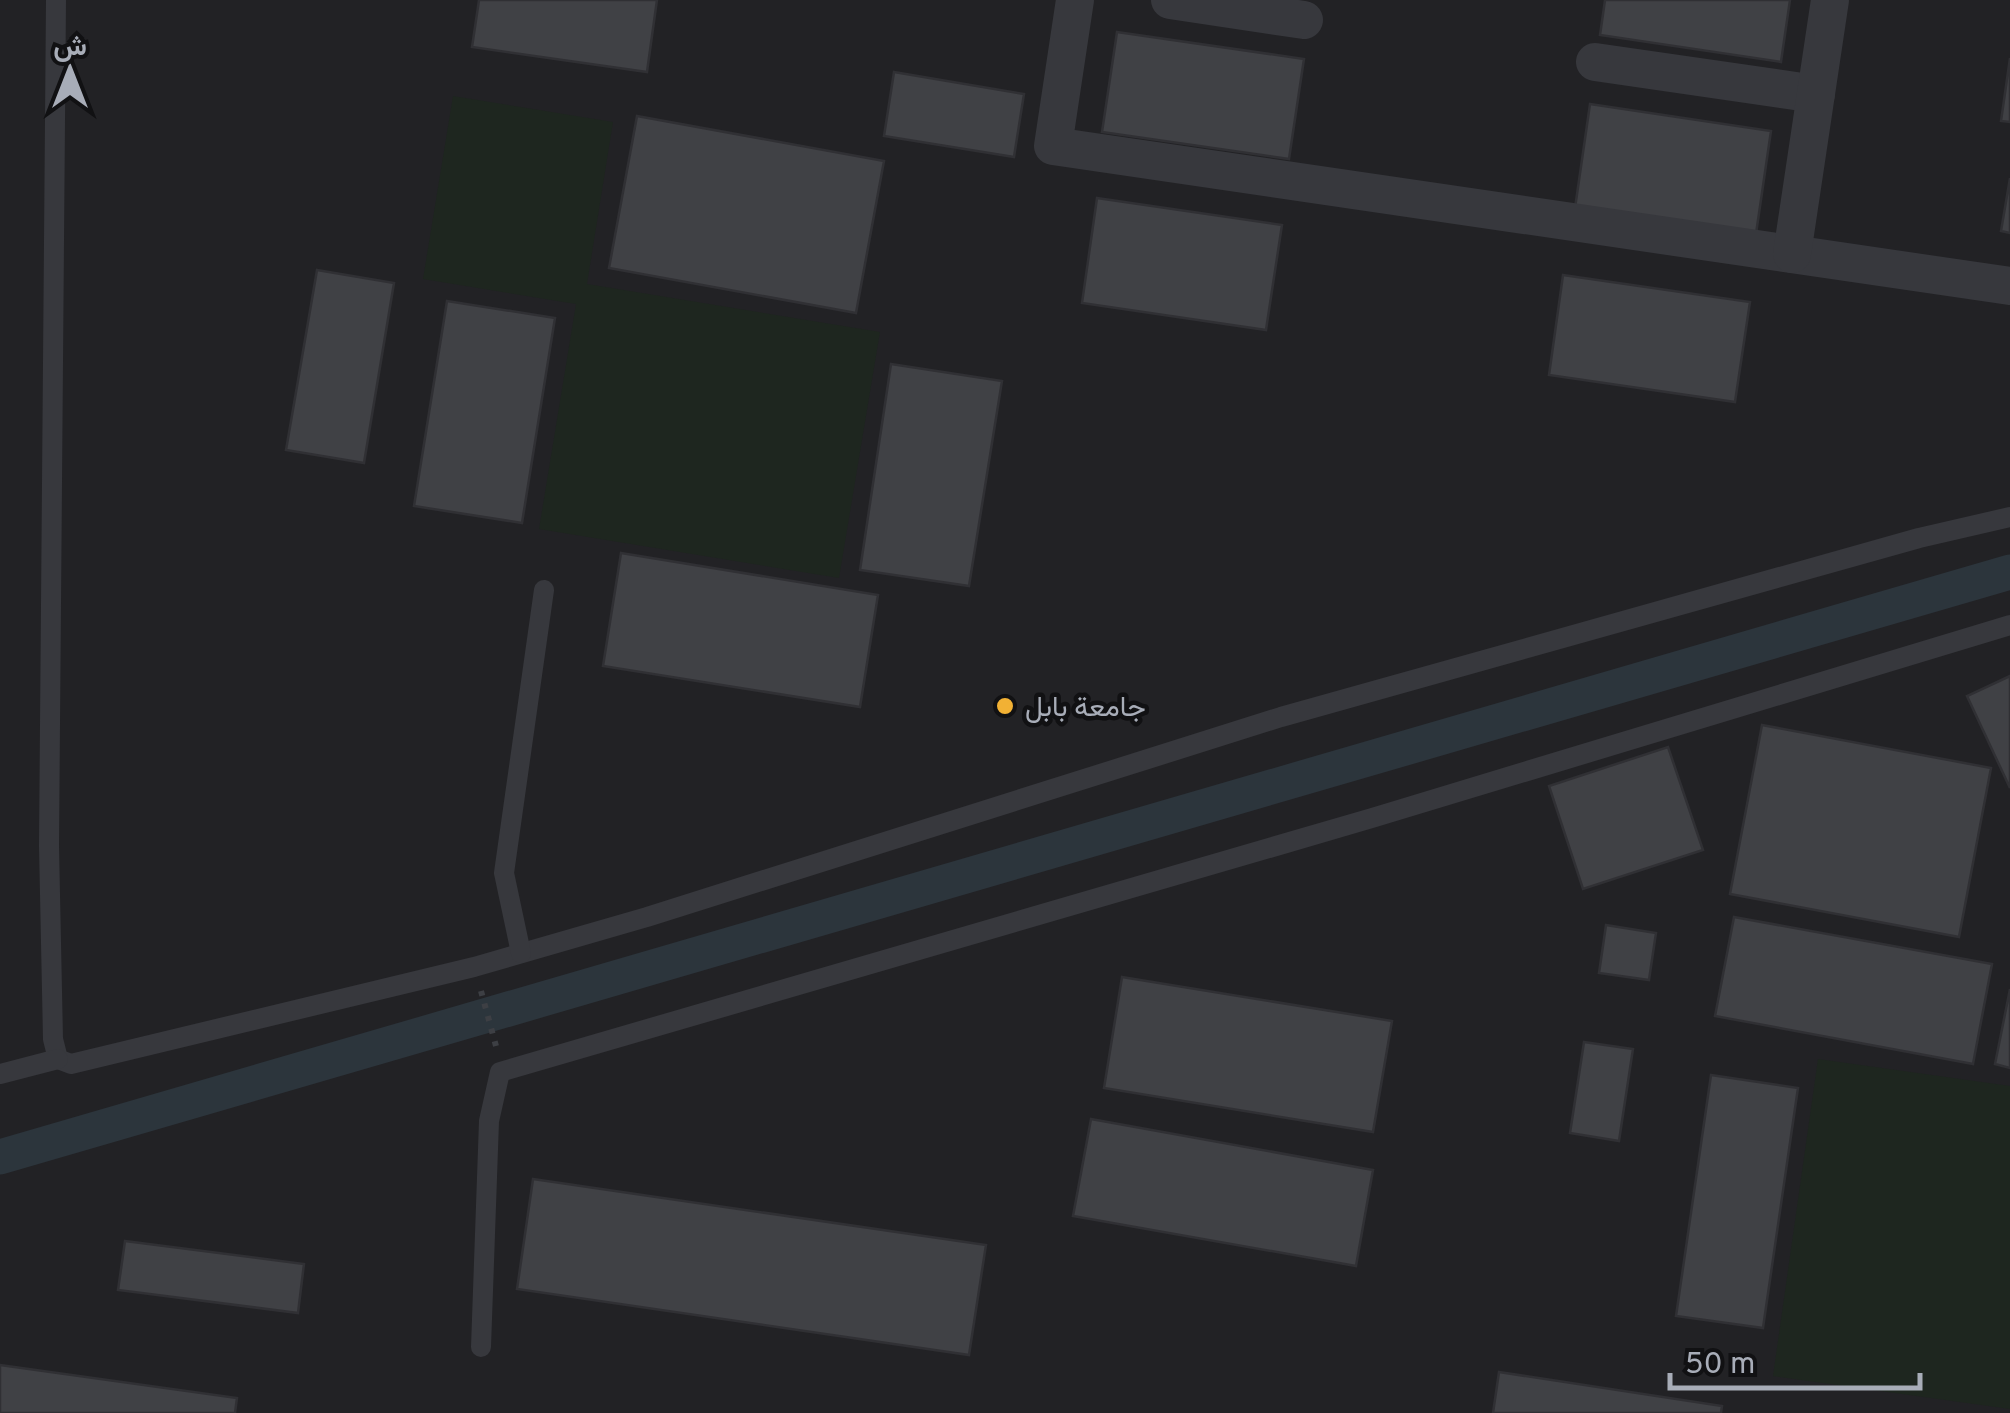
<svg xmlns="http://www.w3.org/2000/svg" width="2010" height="1413" font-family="Overpass,Vazirmatn,sans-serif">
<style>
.built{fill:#222225}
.green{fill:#1e261f}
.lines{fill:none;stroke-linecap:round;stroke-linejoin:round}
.canal{stroke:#2c353c;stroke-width:35}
.building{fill:#404145;stroke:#303034;stroke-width:2.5}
.path{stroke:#3d3f44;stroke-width:6;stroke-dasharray:5 8;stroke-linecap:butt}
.lane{stroke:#37383d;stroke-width:20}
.street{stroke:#37383d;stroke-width:38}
.poi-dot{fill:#f2b134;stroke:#111113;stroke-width:4}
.labels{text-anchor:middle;stroke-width:9;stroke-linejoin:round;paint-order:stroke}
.poi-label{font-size:28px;fill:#a8adb8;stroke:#111113;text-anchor:start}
</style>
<rect width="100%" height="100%" fill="#161618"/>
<rect class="built" x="0" y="0" width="2010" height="1413"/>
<g class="green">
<polygon points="453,96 613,122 587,284 880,332 839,578 539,529 576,304 423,279"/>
<polygon points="1818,1059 2010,1086 2010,1409 1773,1376"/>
</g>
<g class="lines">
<polyline class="canal" points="0,1157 2010,572"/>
</g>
<g class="building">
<polygon points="479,0 657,0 647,72 472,47"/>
<polygon points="1605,0 1790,0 1781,62 1600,35"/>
<polygon points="1117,32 1304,59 1289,159 1102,132"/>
<polygon points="2010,58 2010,122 2001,121"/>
<polygon points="894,72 1024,94 1014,157 884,136"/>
<polygon points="1590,104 1771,131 1756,234 1575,208"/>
<polygon points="637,116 884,161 856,313 609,268"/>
<polygon points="2010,178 2010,233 2001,231"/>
<polygon points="1097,198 1282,225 1266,330 1082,303"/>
<polygon points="317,270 394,283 364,463 286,450"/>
<polygon points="1563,275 1750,302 1735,402 1549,375"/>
<polygon points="447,301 555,318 522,523 414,506"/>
<polygon points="891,364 1002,381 969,586 860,570"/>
<polygon points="621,553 878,595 860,707 603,666"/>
<polygon points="2010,676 2010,788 1967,696"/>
<polygon points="1762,725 1991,768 1959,937 1730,894"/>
<polygon points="1668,747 1703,850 1583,889 1549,786"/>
<polygon points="1734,917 1992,964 1973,1064 1715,1016"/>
<polygon points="1606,925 1656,933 1649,980 1599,973"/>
<polygon points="1122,977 1392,1021 1373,1132 1104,1088"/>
<polygon points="2010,989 2010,1068 1995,1064"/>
<polygon points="1584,1042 1633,1049 1619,1141 1570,1133"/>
<polygon points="1711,1075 1798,1088 1763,1328 1676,1316"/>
<polygon points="1091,1119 1373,1170 1356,1266 1073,1216"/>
<polygon points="533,1179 986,1245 969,1355 517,1289"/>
<polygon points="125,1241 304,1264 298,1313 118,1290"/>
<polygon points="0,1365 237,1398 235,1413 0,1413"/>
<polygon points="1499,1372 1722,1406 1721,1413 1493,1413"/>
</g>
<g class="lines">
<polyline class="path" points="481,991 496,1046"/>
<g class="lane">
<polyline points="56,0 49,846 53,1039 58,1059 71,1064 474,967 647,917 1281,717 1919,538 2010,517"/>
<polyline points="521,953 504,873 544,590"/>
<polyline points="0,1074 58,1059"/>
<polyline points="481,1347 489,1121 500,1072 1372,818 2010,625"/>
</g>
<g class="street">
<polyline points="1075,0 1053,146 2010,286"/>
<polyline points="1170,0 1304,20"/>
<polyline points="1595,62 1816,94"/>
<polyline points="1792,254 1830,0"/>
</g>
</g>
<circle class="poi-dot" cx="1005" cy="706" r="10"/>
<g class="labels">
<g class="poi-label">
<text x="1025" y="716">جامعة بابل</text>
</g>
</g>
<g transform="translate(70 70)" stroke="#111113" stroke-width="8" paint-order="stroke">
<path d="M0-8L18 38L0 25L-18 38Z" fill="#a8adb8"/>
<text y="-15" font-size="28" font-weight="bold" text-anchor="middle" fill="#a8adb8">ش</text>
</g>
<path d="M1670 1373v15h250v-15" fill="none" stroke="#a8adb8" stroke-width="5"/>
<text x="1685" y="1373" font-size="30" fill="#a8adb8" stroke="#111113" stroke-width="8" paint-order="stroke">50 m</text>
</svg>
